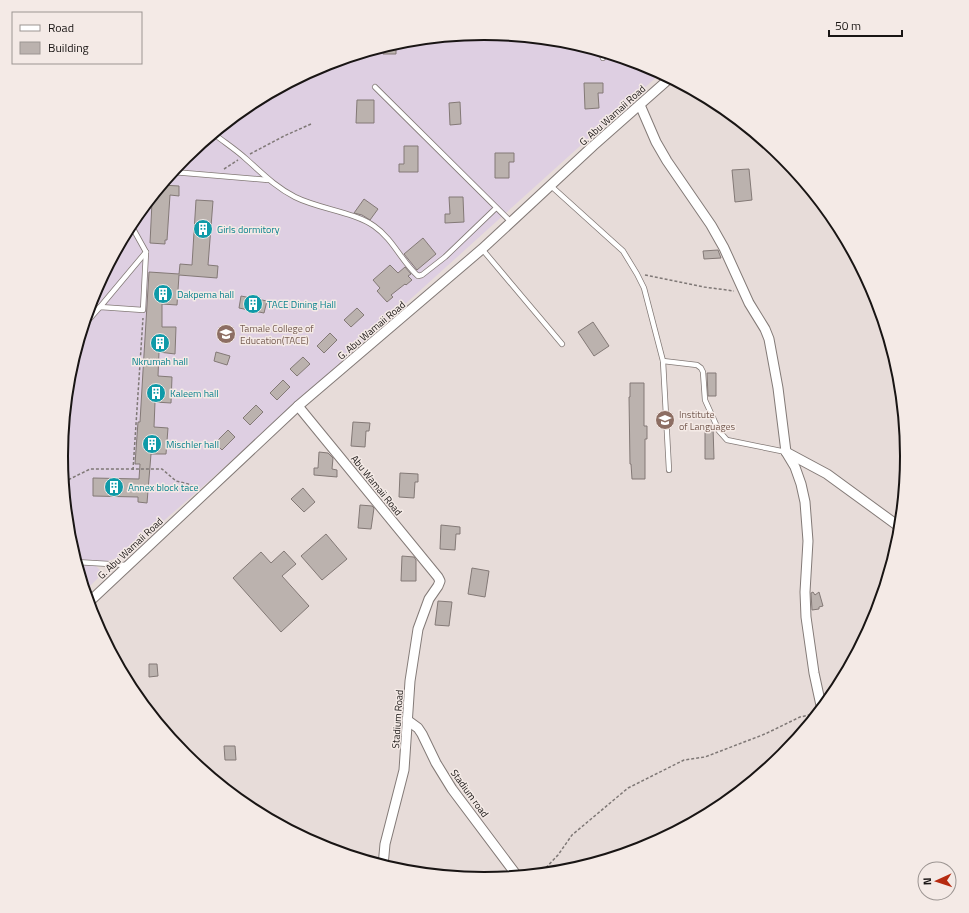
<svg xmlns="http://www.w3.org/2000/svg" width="969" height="913" font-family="'Titillium Web',sans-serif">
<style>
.education{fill:#decfe2}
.building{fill:#bbb2ae;stroke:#837976}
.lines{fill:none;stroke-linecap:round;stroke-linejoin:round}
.service-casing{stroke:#837a77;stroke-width:6}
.minor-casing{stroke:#837a77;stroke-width:11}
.path{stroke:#7f7876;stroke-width:1.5;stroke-dasharray:3 2;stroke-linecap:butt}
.service{stroke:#fff;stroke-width:4.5}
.minor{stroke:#fff;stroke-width:9}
.labels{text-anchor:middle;stroke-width:3;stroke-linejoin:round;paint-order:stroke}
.street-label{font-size:10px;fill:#191514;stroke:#f4eae6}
.culture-label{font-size:10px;fill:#0d838f;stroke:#f4eae6;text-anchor:start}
.education-label{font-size:10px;fill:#785e54;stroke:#f4eae6;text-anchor:start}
.rim{fill:none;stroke:#191514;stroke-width:2}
</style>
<rect width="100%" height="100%" fill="#e7dcd9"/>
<polygon class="education" points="485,33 567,41 647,65 661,73 209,481 126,554 111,560 94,564 103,573 85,591 69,539 61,456 69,374 93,294 132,221 185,157 249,104 323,65 402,41"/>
<g class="building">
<polygon points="396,43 396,54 383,54 383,47"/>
<polygon points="584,83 603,83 603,93 598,93 599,108 585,109"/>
<polygon points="357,100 374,100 374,123 356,123"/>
<polygon points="460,102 461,124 450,125 449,103"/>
<polygon points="404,146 418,146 418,172 399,172 399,164 404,164"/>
<polygon points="495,153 514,153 514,162 509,162 509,178 495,178"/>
<polygon points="749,169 752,200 735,202 732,170"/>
<polygon points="162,185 179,186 179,196 170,195 167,240 165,240 165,244 150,243 152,202 154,202 154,194"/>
<polygon points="449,197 463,197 464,222 445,223 445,214 450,214"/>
<polygon points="364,199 378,209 370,220 362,215 354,213"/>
<polygon points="196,200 213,201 208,265 218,266 217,278 179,275 177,305 162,304 162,327 176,327 175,354 159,352 158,376 172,377 171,403 155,402 154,427 168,428 166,454 151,454 147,503 138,502 138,497 93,496 93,478 139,479 140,464 135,464 138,422 140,422 143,371 149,272 179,274 180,264 192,265"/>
<polygon points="423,238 436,254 417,270 404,254"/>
<polygon points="718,250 721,258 704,259 703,251"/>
<polygon points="390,265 398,273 405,267 411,274 408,276 412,280 406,285 405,284 391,295 393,297 387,302 377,291 380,288 373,280"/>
<polygon points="241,296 267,301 264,313 239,308"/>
<polygon points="357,308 364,315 351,327 344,320"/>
<polygon points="593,322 609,346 594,356 578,332"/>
<polygon points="330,333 337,340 324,353 317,346"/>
<polygon points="216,352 230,356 227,365 214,361"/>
<polygon points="303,357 310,364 297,376 290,369"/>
<polygon points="707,373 716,373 716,396 708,396"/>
<polygon points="283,380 290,387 277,400 270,393"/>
<polygon points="630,383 644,383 644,426 647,426 647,439 645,439 645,479 632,479 631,464 630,464 629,397 630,397"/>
<polygon points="256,405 263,412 250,425 243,418"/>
<polygon points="353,422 370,423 369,431 366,431 365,447 351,446"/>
<polygon points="705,426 712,426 713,427 714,459 705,459"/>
<polygon points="228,430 235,437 222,450 215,443"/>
<polygon points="319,452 328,453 333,458 332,469 337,470 337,477 314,475 314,468 318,468"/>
<polygon points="400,473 418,474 418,482 415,482 414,498 399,497"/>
<polygon points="303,488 315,502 304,512 291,499"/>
<polygon points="360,505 372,506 374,508 371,529 358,528"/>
<polygon points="441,525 460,527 460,534 456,534 455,550 440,549"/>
<polygon points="326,534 347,559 322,580 301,556"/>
<polygon points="284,551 296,564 282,576 309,606 281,632 233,578 261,552 271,563"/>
<polygon points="402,556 414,557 416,560 416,581 401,581"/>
<polygon points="472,568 489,571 485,597 468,594"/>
<polygon points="813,592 815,595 819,592 823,606 819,607 819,609 812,610 811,593"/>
<polygon points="438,601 452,602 449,626 435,625"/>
<polygon points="149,664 157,664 158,676 149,677"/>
<polygon points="224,746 235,746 236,760 225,760"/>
</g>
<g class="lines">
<g class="service-casing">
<g id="service">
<polyline points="600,51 603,58"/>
<polyline points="375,87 511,222"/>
<path d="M214,134c10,8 21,15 31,24 16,14 30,29 50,39 24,12 59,15 79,29 19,13 28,36 44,50l4,-1 23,-18 51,-49"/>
<polyline points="173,172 268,180"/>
<polyline points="551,186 623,251 637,274 644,288 663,361 669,470"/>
<polyline points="482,249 562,344"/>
<polyline points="100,307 146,252"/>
<polyline points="84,325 100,307 143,310 146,252 131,225"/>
<polyline points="663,361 697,365 701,368 703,372 705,400 719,431 727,440 786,452"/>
<polyline points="76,562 126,565"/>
</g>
</g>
<g class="minor-casing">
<g id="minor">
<polyline points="640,105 656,142 667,161 711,225 724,248 749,303 765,329 769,339 778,388 786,452 795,467 801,484 805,502 808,541 805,592 806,617 814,673 822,710"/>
<polyline points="298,406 438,577 440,581 438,586 429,599 418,629 410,681 404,770 385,844 383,866"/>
<polyline points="786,452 827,474 901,528"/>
<polyline points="88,603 298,406 482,249 593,146 670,78"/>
<polyline points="407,720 418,728 422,734 436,763 452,789 518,877"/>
</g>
</g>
<g class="path">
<polyline points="250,154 284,136 311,124"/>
<polyline points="224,169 238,160"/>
<polyline points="645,275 704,287 734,291"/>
<polyline points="133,470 143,318"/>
<polyline points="64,482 90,469 162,469 176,481 188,484 197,488"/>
<polyline points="539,875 558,855 572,835 628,788 684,760 705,757 765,734 800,717 814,714"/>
</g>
<use href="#service" class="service"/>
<use href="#minor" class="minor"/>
</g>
<defs>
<g id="building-disc" transform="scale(1)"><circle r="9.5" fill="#0f9aa8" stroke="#f4eae6"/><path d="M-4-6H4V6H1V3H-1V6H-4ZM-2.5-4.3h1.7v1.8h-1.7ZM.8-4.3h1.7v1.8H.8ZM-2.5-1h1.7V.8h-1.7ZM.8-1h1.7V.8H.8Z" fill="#fff"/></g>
<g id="university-disc" transform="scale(1)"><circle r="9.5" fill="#8d6e63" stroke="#f4eae6"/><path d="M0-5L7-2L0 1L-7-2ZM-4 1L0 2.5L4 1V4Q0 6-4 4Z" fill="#fff"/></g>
<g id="school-disc" transform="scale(1)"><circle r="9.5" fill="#8d6e63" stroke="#f4eae6"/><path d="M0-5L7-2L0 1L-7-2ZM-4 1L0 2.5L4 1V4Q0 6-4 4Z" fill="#fff"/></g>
</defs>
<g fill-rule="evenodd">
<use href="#building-disc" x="203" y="229"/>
<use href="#building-disc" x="163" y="294"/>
<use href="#building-disc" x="253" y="304"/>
<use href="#university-disc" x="226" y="334"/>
<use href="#building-disc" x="160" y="343"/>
<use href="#building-disc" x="156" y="393"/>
<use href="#school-disc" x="665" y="420"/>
<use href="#building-disc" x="152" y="444"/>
<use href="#building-disc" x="114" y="487"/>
</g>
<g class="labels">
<g class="street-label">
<text transform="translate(612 115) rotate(-42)" y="4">G. Abu Wamaii Road</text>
<text transform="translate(371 330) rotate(-40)" y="4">G. Abu Wamaii Road</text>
<text transform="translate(377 485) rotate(51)" y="4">Abu Wamaii Road</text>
<text transform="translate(130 548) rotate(-43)" y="4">G. Abu Wamaii Road</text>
<text transform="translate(397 719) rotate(-86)" y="4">Stadium Road</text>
<text transform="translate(470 793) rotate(54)" y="4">Stadium road</text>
</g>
<g class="culture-label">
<text x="217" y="233">Girls dormitory</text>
<text x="177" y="298">Dakpema hall</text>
<text x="267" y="308">TACE Dining Hall</text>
<text x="160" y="365" text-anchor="middle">Nkrumah hall</text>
<text x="170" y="397">Kaleem hall</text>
<text x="166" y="448">Mischler hall</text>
<text x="128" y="491">Annex block tace</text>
</g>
<g class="education-label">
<text x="240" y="332">Tamale College of<tspan x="240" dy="12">Education(TACE)</tspan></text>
<text x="679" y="418">Institute<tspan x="679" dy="12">of Languages</tspan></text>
</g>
</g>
<path d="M0 0H969V913H0ZM68 456a416 416 0 1 1 832 0a416 416 0 1 1-832 0Z" fill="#f4eae6" fill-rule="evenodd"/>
<path class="rim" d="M68 456a416 416 0 1 1 832 0a416 416 0 1 1-832 0Z"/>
<rect x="12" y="12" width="130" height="52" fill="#f4eae6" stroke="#9c9592"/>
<rect x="20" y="25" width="20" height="6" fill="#ffffff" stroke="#9c9592"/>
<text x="48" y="32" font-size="12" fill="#191514">Road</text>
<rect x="20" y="42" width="20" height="12" fill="#bbb2ae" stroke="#9c9592"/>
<text x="48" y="52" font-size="12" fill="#191514">Building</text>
<g transform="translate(937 881) rotate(267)"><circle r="19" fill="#f4eae6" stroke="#9c9592"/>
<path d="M0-3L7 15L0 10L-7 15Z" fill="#b62a10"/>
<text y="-6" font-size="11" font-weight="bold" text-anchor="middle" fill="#191514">N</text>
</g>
<path d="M829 30v6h73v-6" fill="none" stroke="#191514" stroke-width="2"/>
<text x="835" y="30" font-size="12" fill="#191514" stroke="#f4eae6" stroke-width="3" paint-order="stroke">50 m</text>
</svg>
